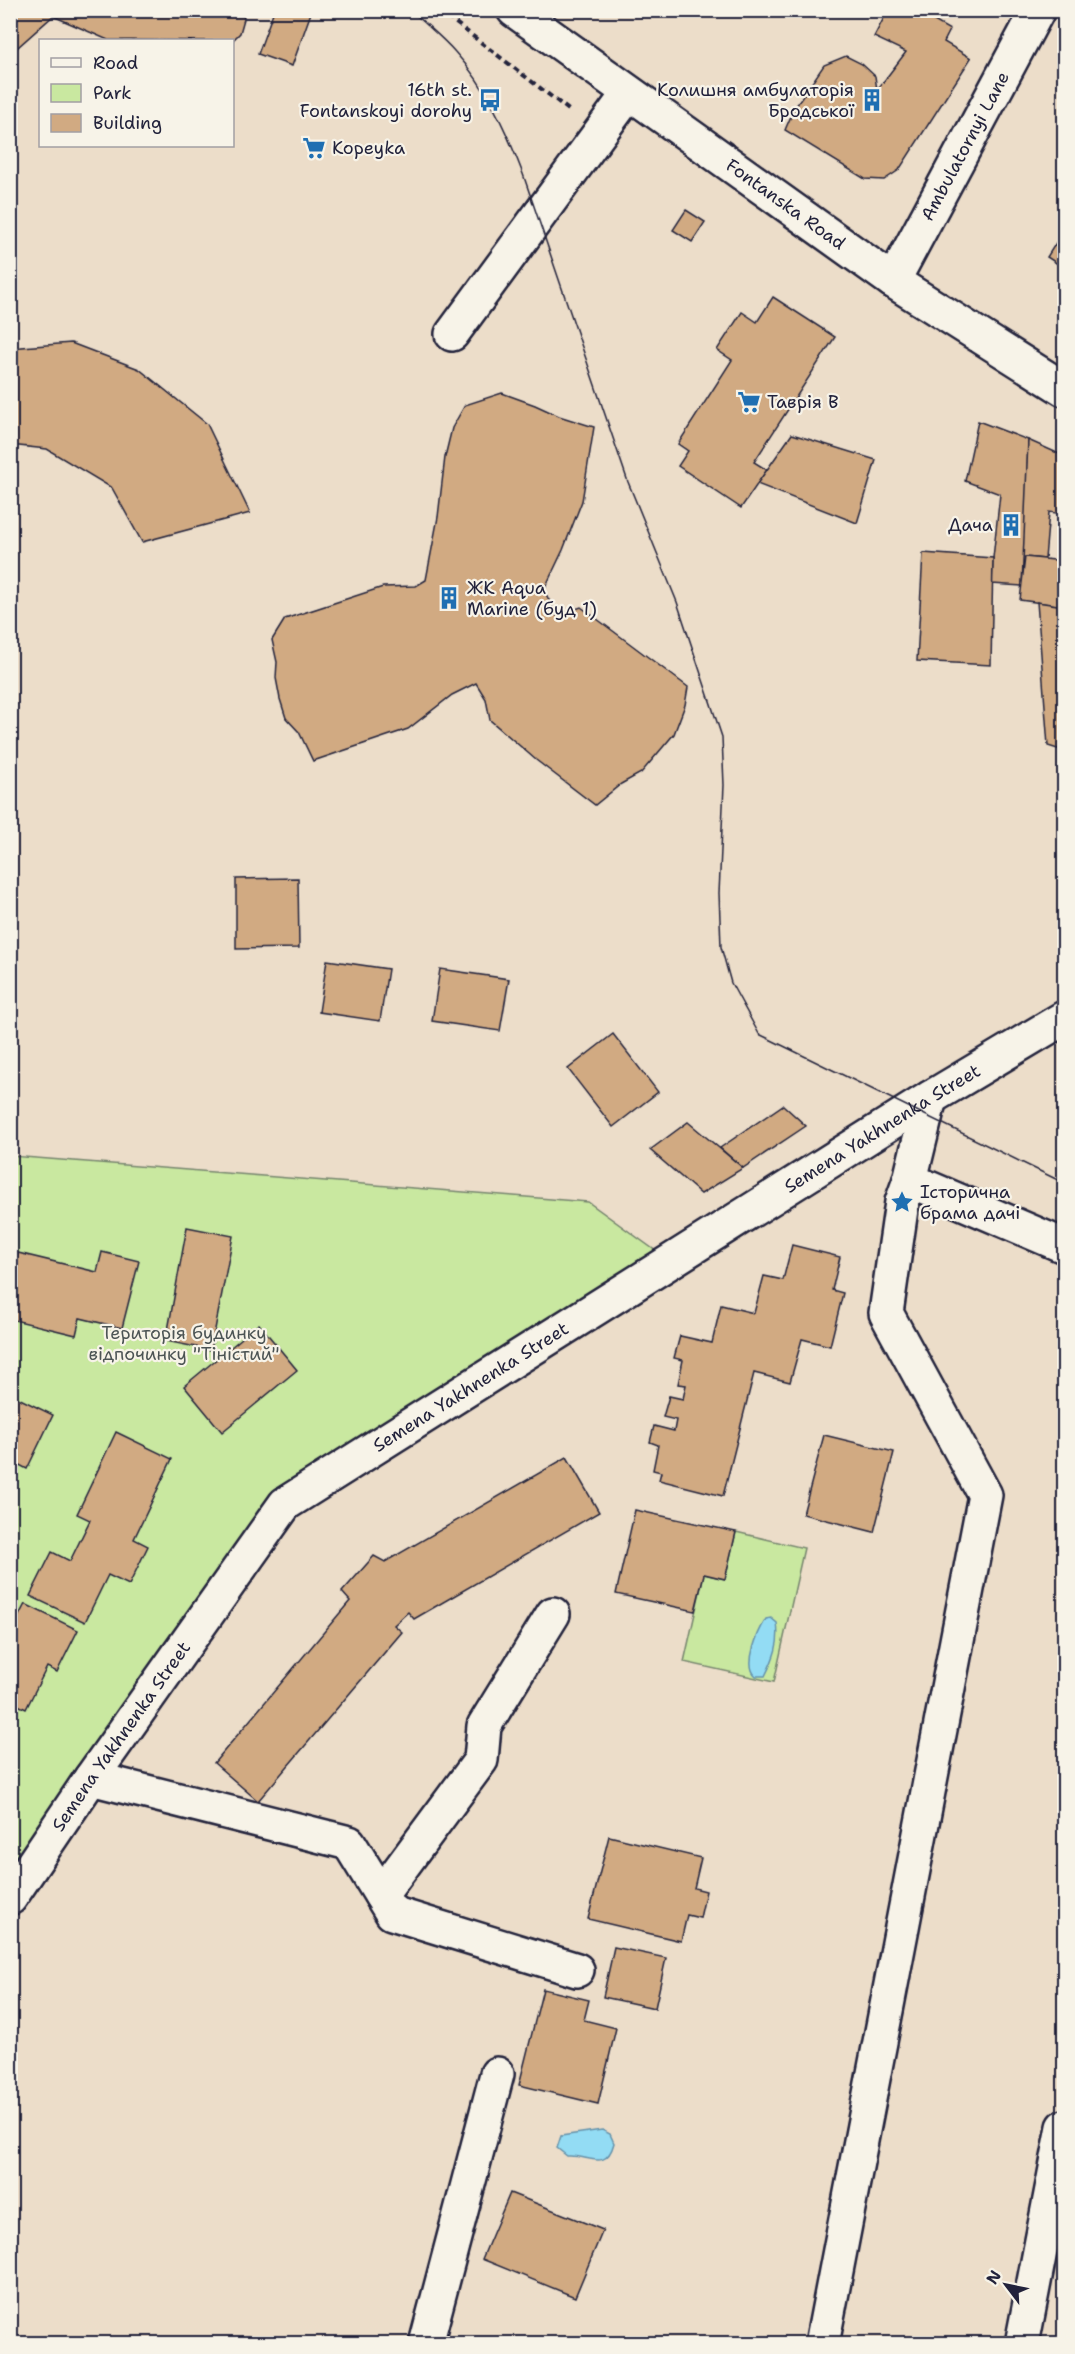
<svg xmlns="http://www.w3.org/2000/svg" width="1075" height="2354" font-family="'Shantell Sans',sans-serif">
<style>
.green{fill:#c9e8a0;stroke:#76856e;stroke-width:1.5}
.water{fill:#93dcf4;stroke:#6692aa;stroke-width:1.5}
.building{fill:#d1aa82;stroke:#22223b;stroke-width:1.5}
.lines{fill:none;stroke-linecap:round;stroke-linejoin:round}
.minor-casing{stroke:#22223b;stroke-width:38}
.path{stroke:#22223b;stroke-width:4;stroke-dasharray:6 4.5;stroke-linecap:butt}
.minor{stroke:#f7f3e8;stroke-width:33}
.tram{stroke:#22223b;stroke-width:1.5}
.labels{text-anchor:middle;stroke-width:4.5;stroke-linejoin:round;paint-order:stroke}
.poi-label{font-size:18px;fill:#22223b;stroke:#f7f3e8;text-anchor:start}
.street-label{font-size:18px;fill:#22223b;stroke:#f7f3e8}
.park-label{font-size:18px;fill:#4c5454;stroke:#f7f3e8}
</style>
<rect width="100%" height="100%" fill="#ecddc9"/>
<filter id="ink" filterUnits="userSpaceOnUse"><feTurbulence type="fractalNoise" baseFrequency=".0167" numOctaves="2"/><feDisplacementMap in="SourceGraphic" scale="12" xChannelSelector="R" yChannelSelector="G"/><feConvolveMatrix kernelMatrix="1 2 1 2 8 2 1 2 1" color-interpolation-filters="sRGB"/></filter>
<g filter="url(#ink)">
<g class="green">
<polygon points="11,1156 588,1202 660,1254 275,1492 11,1883"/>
<polygon points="736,1532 804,1548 774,1682 684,1662 704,1574 725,1579"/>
</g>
<g class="water">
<path d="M771,1618l6,5c3,20 -3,35 -12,53h-9c-13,-11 2,-44 10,-57z"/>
<path d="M602,2130l8,4 4,9c-8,30 -26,11 -47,13l-10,-8 4,-12z"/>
</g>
<g class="building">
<polygon points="10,10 243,10 244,19 240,33 232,41 108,40 53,16 10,54"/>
<polygon points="274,10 312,10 292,66 258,54"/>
<polygon points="888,10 915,10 950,30 944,42 971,58 899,170 884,180 865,179 785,130 794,109 824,65 846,56 862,64 875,76 877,90 906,52 874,37"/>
<polygon points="686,210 705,222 692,242 673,230"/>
<polygon points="1064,230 1064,268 1047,257"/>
<polygon points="773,297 835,337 754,462 767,470 741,508 678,466 688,451 678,444 732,360 717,350 742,312 757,322"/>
<polygon points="71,343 139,369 207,424 250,513 142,542 112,488 47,449 10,445 10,348"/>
<polygon points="502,393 535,405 559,416 594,427 582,501 563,550 544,590 557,616 581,607 688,687 685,705 674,734 641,773 621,784 595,805 536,760 490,720 486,699 476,683 452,695 408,729 313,761 299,732 286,718 280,699 276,678 277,662 272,640 285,619 383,587 416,586 426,580 438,517 445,457 452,428 465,405"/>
<polygon points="978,421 1028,440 1025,557 1022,586 992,584 993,558 1000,494 965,481"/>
<polygon points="792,434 876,460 857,523 757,484"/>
<polygon points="1028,440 1064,456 1064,514 1049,512 1045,559 1025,557 1022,586"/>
<polygon points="923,553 993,558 991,665 917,661"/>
<polygon points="1025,557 1064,561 1064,606 1020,600"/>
<polygon points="1037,602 1064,606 1064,751 1048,746"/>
<polygon points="298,878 299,948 236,949 236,879"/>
<polygon points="327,960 388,969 380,1021 319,1012"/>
<polygon points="440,969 509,979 500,1031 432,1021"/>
<polygon points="613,1034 658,1092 613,1127 568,1069"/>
<polygon points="783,1105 806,1126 743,1168 720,1148"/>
<polygon points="688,1122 743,1168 701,1194 650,1150"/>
<polygon points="187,1227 233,1236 211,1350 166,1341"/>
<polygon points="792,1245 840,1257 832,1290 843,1293 830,1346 802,1339 790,1382 754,1373 723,1496 659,1480 661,1472 653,1470 658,1445 650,1442 654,1426 674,1431 676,1420 663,1417 669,1396 683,1399 686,1385 678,1384 683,1360 674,1358 680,1336 712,1343 721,1305 754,1313 764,1276 783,1280"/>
<polygon points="102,1252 139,1261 122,1328 80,1318 76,1335 10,1319 10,1283 18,1253 97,1272"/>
<polygon points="259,1324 297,1370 222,1432 184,1386"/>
<polygon points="10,1394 53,1415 27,1469 12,1461 10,1464"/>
<polygon points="116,1432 172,1459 134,1539 148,1546 129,1585 108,1575 85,1622 30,1596 52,1552 70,1561 90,1520 77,1514"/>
<polygon points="824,1435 894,1452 874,1532 803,1514"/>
<polygon points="567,1457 599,1512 414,1619 408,1612 394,1625 402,1632 258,1801 214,1763 350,1601 342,1592 374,1556 385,1562"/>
<polygon points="635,1510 736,1532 725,1579 704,1574 695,1611 616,1594"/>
<polygon points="25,1604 78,1630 57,1672 47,1667 26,1709 10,1701 10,1633"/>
<polygon points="609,1836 701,1858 694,1888 706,1891 700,1918 687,1915 681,1941 588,1919"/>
<polygon points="614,1947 666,1958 655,2008 603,1997"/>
<polygon points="543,1989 589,2000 584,2020 616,2028 598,2104 519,2085"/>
<polygon points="510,2193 603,2230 575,2297 482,2259"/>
</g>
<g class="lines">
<g class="minor-casing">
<g id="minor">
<path id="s1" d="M514,10l379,271 171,108"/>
<path id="s2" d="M893,281l145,-271"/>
<polyline points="452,334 629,93"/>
<polyline points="910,1180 1064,1246"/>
<polyline points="91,1778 349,1843 392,1913 577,1970"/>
<polyline points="381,1895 481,1760 484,1726 553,1614"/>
<path id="s3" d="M10,1898l81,-120 194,-274 645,-406 134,-80"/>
<polyline points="426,2344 497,2074"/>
<polyline points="822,2344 985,1495 886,1313 902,1202 910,1180 930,1098"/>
<polyline points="1022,2344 1064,2127"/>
</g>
</g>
<polyline class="path" points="439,10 570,111"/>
<use href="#minor" class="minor"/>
<path class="tram" d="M411,10c14,14 31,27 44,42 32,35 51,78 68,122l105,308 49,120 45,135 2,48 -5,108 2,54 10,36 28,51 305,149"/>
</g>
</g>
<defs>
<g id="bus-bare" transform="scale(1.8)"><path d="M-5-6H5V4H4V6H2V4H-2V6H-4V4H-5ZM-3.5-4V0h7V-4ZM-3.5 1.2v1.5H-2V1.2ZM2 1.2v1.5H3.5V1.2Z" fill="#1f6fb2" stroke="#f7f3e8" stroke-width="2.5" paint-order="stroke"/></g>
<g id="building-bare" transform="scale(1.8)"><path d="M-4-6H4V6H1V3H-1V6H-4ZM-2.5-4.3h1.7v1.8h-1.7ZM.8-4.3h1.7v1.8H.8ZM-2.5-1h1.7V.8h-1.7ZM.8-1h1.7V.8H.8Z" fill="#1f6fb2" stroke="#f7f3e8" stroke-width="2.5" paint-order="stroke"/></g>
<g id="supermarket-bare" transform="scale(1.8)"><path d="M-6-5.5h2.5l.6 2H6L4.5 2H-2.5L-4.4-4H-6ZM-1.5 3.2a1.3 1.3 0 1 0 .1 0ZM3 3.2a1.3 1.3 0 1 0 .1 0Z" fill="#1f6fb2" stroke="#f7f3e8" stroke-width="2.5" paint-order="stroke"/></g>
<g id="sight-bare" transform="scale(1.8)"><path d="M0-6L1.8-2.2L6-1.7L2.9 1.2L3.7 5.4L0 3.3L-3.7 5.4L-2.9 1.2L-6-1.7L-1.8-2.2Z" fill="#1f6fb2" stroke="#f7f3e8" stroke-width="2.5" paint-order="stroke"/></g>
</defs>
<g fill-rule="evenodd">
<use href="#bus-bare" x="490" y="100"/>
<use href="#building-bare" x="872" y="100"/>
<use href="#supermarket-bare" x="314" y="148"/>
<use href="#supermarket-bare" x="749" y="402"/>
<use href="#building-bare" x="1011" y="525"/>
<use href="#building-bare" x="449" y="598"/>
<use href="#sight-bare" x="902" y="1202"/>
</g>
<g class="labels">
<g class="poi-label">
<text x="472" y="96" text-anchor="end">16th st.<tspan x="472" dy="21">Fontanskoyi dorohy</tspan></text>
<text x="854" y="96" text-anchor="end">Колишня амбулаторія<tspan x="854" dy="21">Бродської</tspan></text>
<text x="332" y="154">Kopeyka</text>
<text x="767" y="408">Таврія В</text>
<text x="993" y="531" text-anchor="end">Дача</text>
<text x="467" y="594">ЖК Aqua<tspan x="467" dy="21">Marine (буд 1)</tspan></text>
<text x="920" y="1198">Історична<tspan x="920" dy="21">брама дачі</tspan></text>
</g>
<g class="street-label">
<text dy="6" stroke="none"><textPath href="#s2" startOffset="153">Ambulatornyi Lane</textPath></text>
<text dy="6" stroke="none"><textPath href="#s1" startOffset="334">Fontanska Road</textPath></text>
<text dy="6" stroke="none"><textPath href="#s3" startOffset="1186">Semena Yakhnenka Street</textPath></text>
<text dy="6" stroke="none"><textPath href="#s3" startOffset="700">Semena Yakhnenka Street</textPath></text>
<text dy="6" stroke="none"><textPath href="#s3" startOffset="196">Semena Yakhnenka Street</textPath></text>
</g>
<g class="park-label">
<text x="184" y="1339">Територія будинку<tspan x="184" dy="21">відпочинку "Тіністий"</tspan></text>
</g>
</g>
<rect width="1075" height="2354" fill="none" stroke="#f7f3e8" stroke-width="36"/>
<rect x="18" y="18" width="1039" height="2318" fill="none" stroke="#22223b" stroke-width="2" filter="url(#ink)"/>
<rect x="39" y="39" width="195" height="108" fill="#f7f3e8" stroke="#a29fa3" stroke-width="1.5"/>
<rect x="51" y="58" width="30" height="9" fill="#f7f3e8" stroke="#a29fa3" stroke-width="1.5"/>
<text x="93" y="69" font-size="18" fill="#22223b">Road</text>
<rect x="51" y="84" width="30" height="18" fill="#c9e8a0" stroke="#a29fa3" stroke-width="1.5"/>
<text x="93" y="99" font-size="18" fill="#22223b">Park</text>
<rect x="51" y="114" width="30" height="18" fill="#d1aa82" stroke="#a29fa3" stroke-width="1.5"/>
<text x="93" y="129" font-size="18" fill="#22223b">Building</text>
<g transform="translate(1006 2285) rotate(302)" stroke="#f7f3e8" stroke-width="4.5" paint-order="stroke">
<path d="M0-4.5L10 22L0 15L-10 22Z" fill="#22223b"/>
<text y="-9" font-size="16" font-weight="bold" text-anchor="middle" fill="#22223b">N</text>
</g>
</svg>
